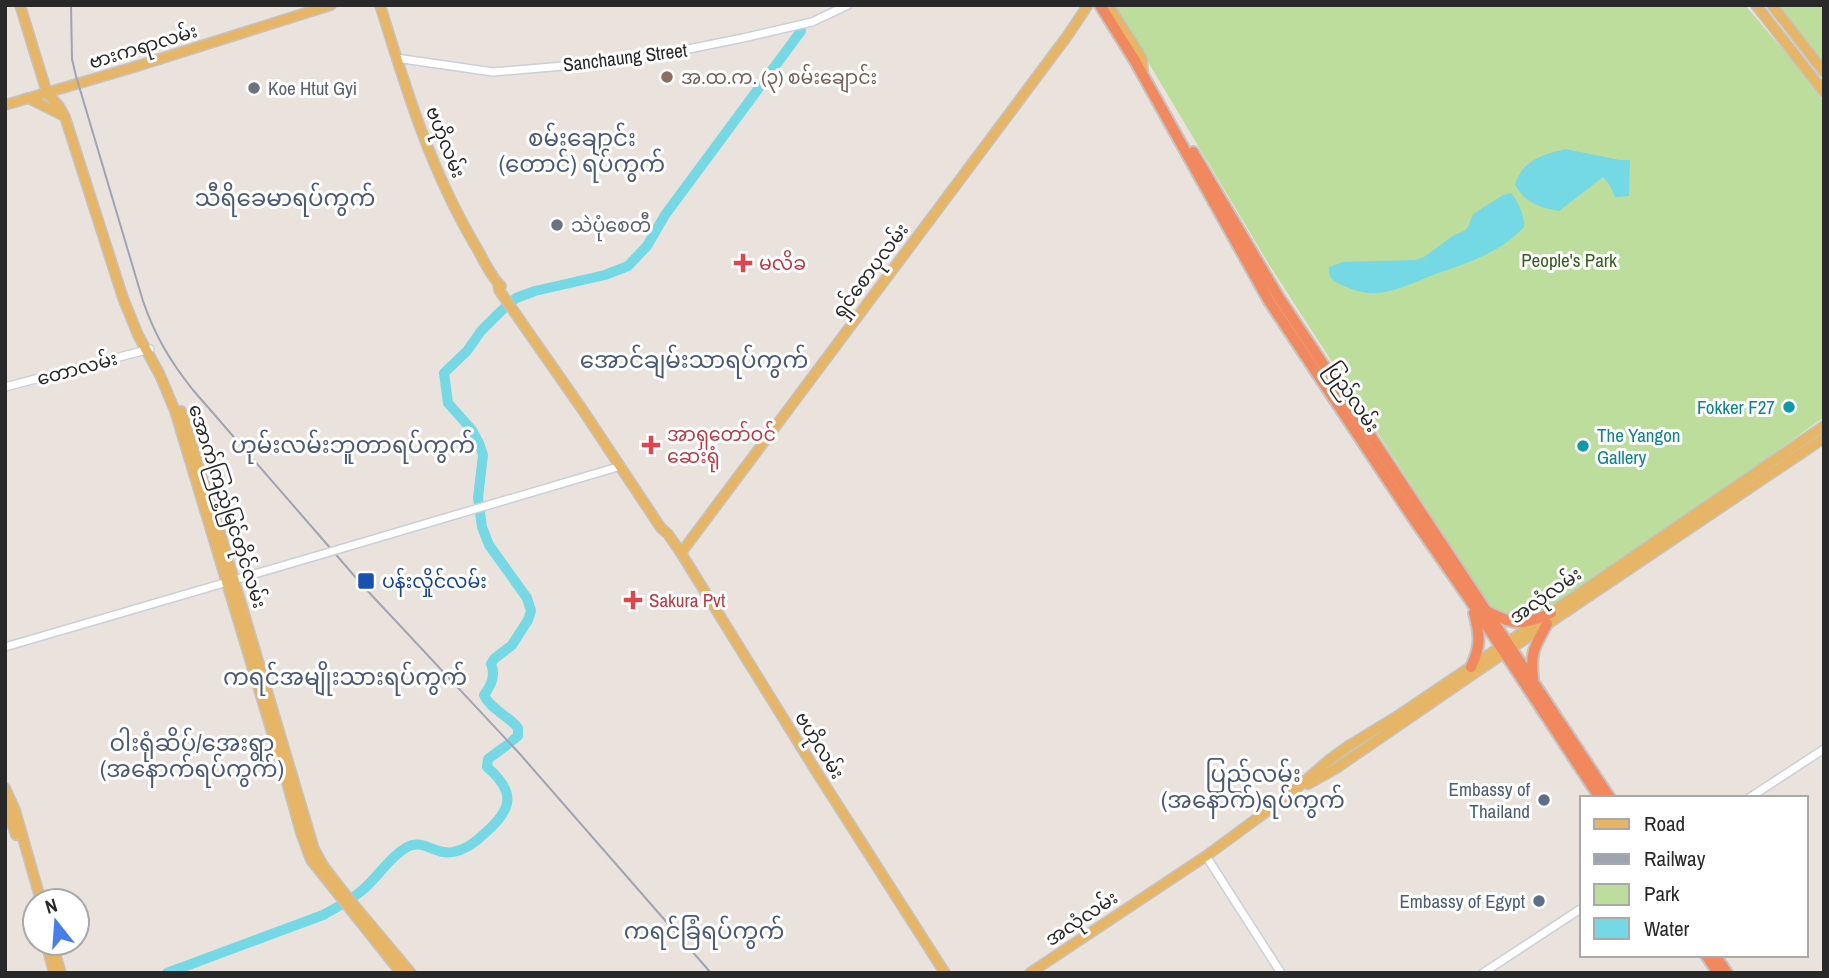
<svg xmlns="http://www.w3.org/2000/svg" width="1829" height="978" font-family="'Archivo Narrow','Noto Sans Myanmar',sans-serif">
<style>
.green{fill:#bcdd9c}
.water{fill:#75d8e5}
.lines{fill:none;stroke-linecap:round;stroke-linejoin:round}
.river{stroke:#75d8e5;stroke-width:10}
.minor-casing{stroke:#cacfda;stroke-width:10}
.major-casing{stroke:#c3c3c3;stroke-width:12}
.highway-casing{stroke:#c3c3c3;stroke-width:14}
.minor{stroke:#fff;stroke-width:7}
.major{stroke:#e6b565;stroke-width:9}
.highway{stroke:#f2895e;stroke-width:10}
.rail{stroke:#9fa4b2;stroke-width:2}
.minor-bridge-casing{stroke:#cacfda;stroke-width:10;stroke-linecap:butt}
.minor-bridge{stroke:#fff;stroke-width:7}
.education-dot{fill:#8d6e63;stroke:#fff;stroke-width:2.5}
.worship-dot{fill:#6b7280;stroke:#fff;stroke-width:2.5}
.health-dot{fill:#e0444e;stroke:#fff;stroke-width:2.5}
.culture-dot{fill:#0f9aa8;stroke:#fff;stroke-width:2.5}
.transit-dot{fill:#1a4fb4;stroke:#fff;stroke-width:2.5}
.service-dot{fill:#5c6f8a;stroke:#fff;stroke-width:2.5}
.labels{text-anchor:middle;stroke-width:6;stroke-linejoin:round;paint-order:stroke}
.street-label{font-size:19px;fill:#292929;stroke:#fff}
.education-label{font-size:19px;fill:#785e54;stroke:#fff;text-anchor:start}
.worship-label{font-size:19px;fill:#5b616d;stroke:#fff;text-anchor:start}
.park-label{font-size:19px;fill:#36601f;stroke:#fff}
.health-label{font-size:19px;fill:#be3a42;stroke:#fff;text-anchor:start}
.culture-label{font-size:19px;fill:#0d838f;stroke:#fff;text-anchor:end}
.transit-label{font-size:19px;fill:#164399;stroke:#fff;text-anchor:start}
.service-label{font-size:19px;fill:#4e5e75;stroke:#fff;text-anchor:end}
.quarter-label{font-size:23px;fill:#4d5a76;stroke:#fff}
</style>
<rect width="100%" height="100%" fill="#eae2dc"/>
<g class="green">
<polygon points="1114,5 1745,5 1798,67 1824,102 1824,417 1755,467 1531,619 1507,617 1489,605 1270,266"/>
<polygon points="1777,5 1824,5 1824,66"/>
</g>
<g class="water">
<path d="M1565,149l55,11h10l-1,36 -14,1 -6,-13 -6,-7 -44,34c-22,-5 -31,-6 -44,-26 7,-25 29,-31 50,-36z"/>
<path d="M1511,193c7,8 14,24 13,34 -25,27 -58,36 -91,48 -18,7 -38,17 -57,18 -11,1 -22,-3 -32,-7 -9,-4 -17,-8 -15,-19l14,-5 72,-2 9,-3 30,-22 10,-4 4,-4 5,-13 30,-19z"/>
</g>
<g class="lines">
<g class="river">
<path d="M512,741l6,-5v-8c-9,-12 -28,-19 -34,-33 7,-9 12,-20 7,-31l3,-5 18,-14 16,-25 3,-9 -4,-13 -38,-53 -7,-18 -4,-29 5,-43 -4,-12 -7,-13 -24,-27 -4,-30 23,-22 14,-20 20,-20 15,-13 19,-7 70,-16 23,-9 19,-20 18,-31 136,-184"/>
<path d="M167,973l156,-58c13,-7 26,-14 37,-23 17,-13 28,-34 47,-45 16,-9 29,9 46,5 13,-2 23,-10 32,-19 28,-24 31,-41 2,-66l1,-8 19,-14"/>
</g>
<g class="minor-casing">
<g id="minor">
<polyline points="396,58 493,72 634,60 743,38 812,22 848,5"/>
<polyline points="5,387 150,349"/>
<polyline points="350,546 621,466"/>
<polyline points="5,647 323,554"/>
<polyline points="1749,798 1824,749"/>
<polyline points="1206,856 1281,973"/>
<polyline points="1483,973 1582,908"/>
</g>
</g>
<g class="major-casing">
<g id="major">
<polyline points="20,5 47,93 59,106 65,117 123,298 138,335 160,375 175,411 286,779 301,833 311,860 401,973"/>
<path d="M380,5c26,84 50,164 95,240 8,13 15,31 26,41"/>
<polyline points="1108,5 1142,58 1143,71"/>
<polyline points="1756,5 1824,92"/>
<polyline points="1772,5 1824,72"/>
<polyline points="28,98 64,116"/>
<polyline points="5,105 131,68 331,5"/>
<polyline points="498,284 499,290 582,409 661,528 668,534 681,553 816,771 945,973"/>
<polyline points="181,411 216,519 314,849 324,867 349,899 411,973"/>
<polyline points="681,553 1068,35 1088,5"/>
<polyline points="1508,642 1824,426"/>
<polyline points="1512,648 1824,438"/>
<polyline points="1308,784 1335,769 1504,653"/>
<polyline points="5,788 15,810 41,901"/>
<polyline points="5,804 16,835"/>
<polyline points="46,943 54,973"/>
<polyline points="52,943 61,973"/>
<polyline points="1030,973 1206,856 1289,795 1329,760 1350,745 1399,715 1500,647"/>
</g>
</g>
<g class="highway-casing">
<g id="highway">
<polyline points="1100,5 1135,61 1269,301 1415,521 1470,600 1600,798"/>
<polyline points="1193,152 1278,296 1610,798"/>
<path d="M1488,612c27,14 36,13 63,1"/>
<path d="M1471,667c10,-21 9,-32 3,-54"/>
<path d="M1533,678c-3,-26 2,-32 14,-54"/>
<polyline points="1706,955 1718,973"/>
<polyline points="1715,955 1727,973"/>
</g>
</g>
<use href="#minor" class="minor"/>
<use href="#major" class="major"/>
<use href="#highway" class="highway"/>
<path class="rail" d="M71,5l1,54 4,17 67,225c12,35 27,60 50,89l171,197 155,166 192,220"/>
<g class="minor-bridge-casing">
<polyline id="minor-bridge" points="323,554 350,546"/>
</g>
<use href="#minor-bridge" class="minor-bridge"/>
</g>
<circle class="education-dot" cx="667" cy="77" r="7"/>
<g class="worship-dot">
<circle cx="254" cy="88" r="7"/>
<circle cx="557" cy="225" r="7"/>
</g>
<g class="health-dot">
<path d="M739.5 252.5h7v7h7v7h-7v7h-7v-7h-7v-7h7z"/>
<path d="M647.5 434.5h7v7h7v7h-7v7h-7v-7h-7v-7h7z"/>
<path d="M629.5 589.5h7v7h7v7h-7v7h-7v-7h-7v-7h7z"/>
</g>
<g class="culture-dot">
<circle cx="1789" cy="407" r="7"/>
<circle cx="1583" cy="446" r="7"/>
</g>
<rect class="transit-dot" x="357" y="572" width="18" height="18" rx="3.5"/>
<g class="service-dot">
<circle cx="1544" cy="800" r="7"/>
<circle cx="1539" cy="901" r="7"/>
</g>
<g class="labels">
<g class="street-label">
<text transform="translate(143 46) rotate(-17)" y="7">ဗားကရာလမ်း</text>
<text transform="translate(625 57) rotate(-7)" y="7">Sanchaung Street</text>
<text transform="translate(446 142) rotate(68)" y="7">ဗဟိုလမ်း</text>
<text transform="translate(870 270) rotate(-53)" y="7">ရှင်စောပုလမ်း</text>
<text transform="translate(77 368) rotate(-15)" y="7">တောလမ်း</text>
<text transform="translate(1353 397) rotate(56)" y="7">ပြည်လမ်း</text>
<text transform="translate(228 506) rotate(72)" y="7">အောက်ကြည့်မြင်တိုင်လမ်း</text>
<text transform="translate(1545 595) rotate(-35)" y="7">အလုံလမ်း</text>
<text transform="translate(820 745) rotate(58)" y="7">ဗဟိုလမ်း</text>
<text transform="translate(1081 918) rotate(-34)" y="7">အလုံလမ်း</text>
</g>
<g class="education-label">
<text x="681" y="84">အ.ထ.က. (၃) စမ်းချောင်း</text>
</g>
<g class="worship-label">
<text x="268" y="95">Koe Htut Gyi</text>
<text x="571" y="232">သဲပုံစေတီ</text>
</g>
<g class="park-label">
<text x="1569" y="267">People's Park</text>
</g>
<g class="health-label">
<text x="759" y="270">မလိခ</text>
<text x="667" y="441">အာရှတော်ဝင်<tspan x="667" dy="22">ဆေးရုံ</tspan></text>
<text x="649" y="607">Sakura Pvt</text>
</g>
<g class="culture-label">
<text x="1775" y="414">Fokker F27</text>
<text x="1597" y="442" text-anchor="start">The Yangon<tspan x="1597" dy="22">Gallery</tspan></text>
</g>
<g class="transit-label">
<text x="382" y="588">ပန်းလှိုင်လမ်း</text>
</g>
<g class="service-label">
<text x="1530" y="796">Embassy of<tspan x="1530" dy="22">Thailand</tspan></text>
<text x="1525" y="908">Embassy of Egypt</text>
</g>
<g class="quarter-label">
<text x="582" y="146">စမ်းချောင်း<tspan x="582" dy="26">(တောင်) ရပ်ကွက်</tspan></text>
<text x="285" y="206">သီရိခေမာရပ်ကွက်</text>
<text x="694" y="368">အောင်ချမ်းသာရပ်ကွက်</text>
<text x="353" y="453">ဟုမ်းလမ်းဘူတာရပ်ကွက်</text>
<text x="345" y="685">ကရင်အမျိုးသားရပ်ကွက်</text>
<text x="192" y="751">ဝါးရုံဆိပ်/အေးရွာ<tspan x="192" dy="26">(အနောက်ရပ်ကွက်)</tspan></text>
<text x="1253" y="782">ပြည်လမ်း<tspan x="1253" dy="26">(အနောက်)ရပ်ကွက်</tspan></text>
<text x="704" y="939">ကရင်ခြံရပ်ကွက်</text>
</g>
</g>
<rect width="1829" height="978" fill="none" stroke="#292929" stroke-width="14"/>
<rect x="1580" y="796" width="228" height="161" fill="#ffffff" stroke="#a9a9a9" stroke-width="2"/>
<rect x="1594" y="819" width="35" height="10" fill="#e6b565" stroke="#a9a9a9" stroke-width="2"/>
<text x="1644" y="831" font-size="21" fill="#292929">Road</text>
<rect x="1594" y="854" width="35" height="10" fill="#9fa4b2" stroke="#a9a9a9" stroke-width="2"/>
<text x="1644" y="866" font-size="21" fill="#292929">Railway</text>
<rect x="1594" y="884" width="35" height="21" fill="#bcdd9c" stroke="#a9a9a9" stroke-width="2"/>
<text x="1644" y="901" font-size="21" fill="#292929">Park</text>
<rect x="1594" y="918" width="35" height="21" fill="#75d8e5" stroke="#a9a9a9" stroke-width="2"/>
<text x="1644" y="936" font-size="21" fill="#292929">Water</text>
<g transform="translate(56 922) rotate(343)"><circle r="33" fill="#ffffff" stroke="#a9a9a9" stroke-width="2"/>
<path d="M0-5L12 26L0 18L-12 26Z" fill="#467eed"/>
<text y="-10" font-size="19" font-weight="bold" text-anchor="middle" fill="#292929">N</text>
</g>
</svg>
